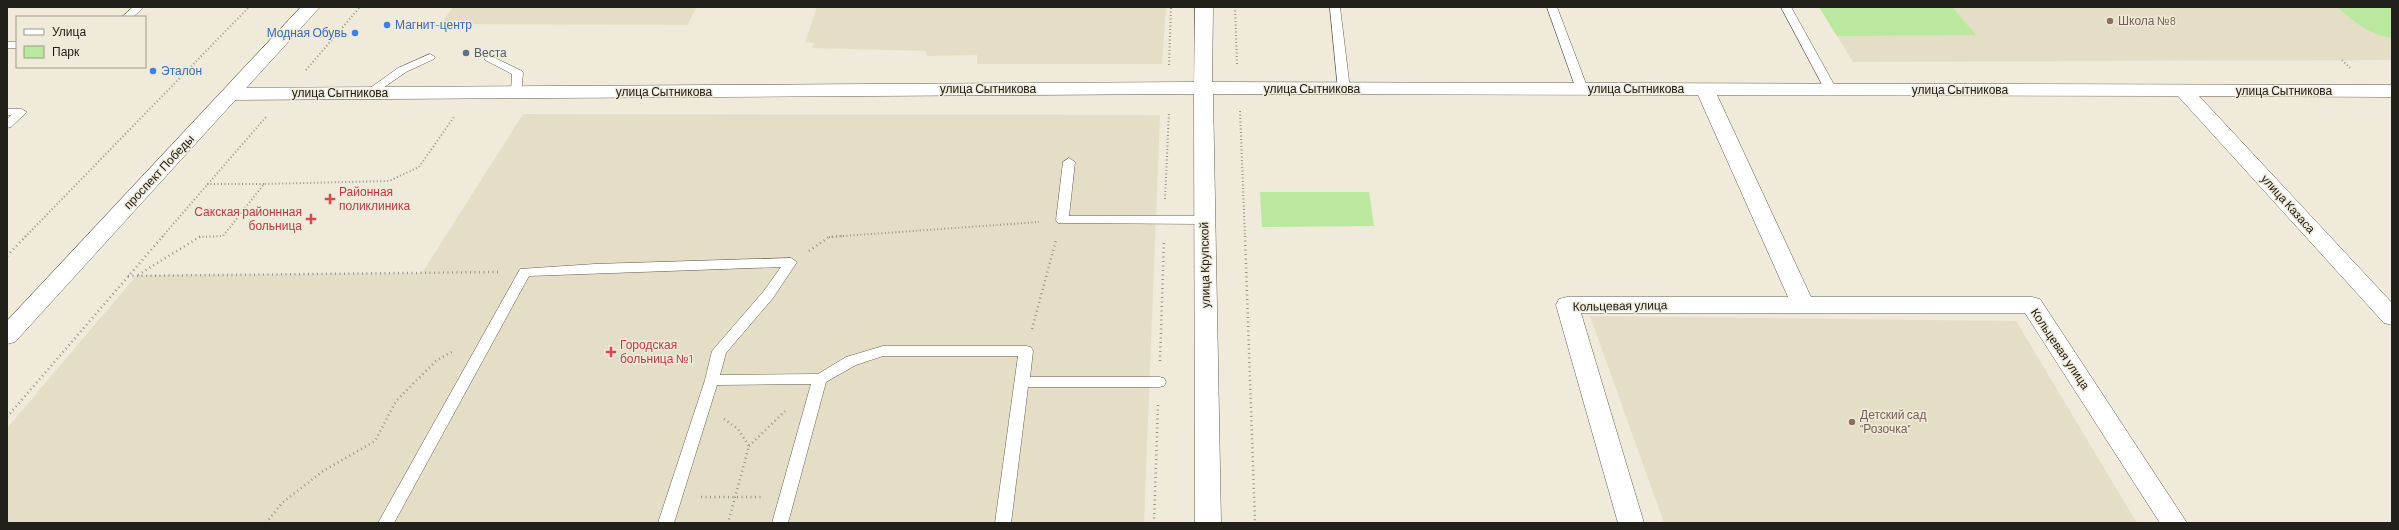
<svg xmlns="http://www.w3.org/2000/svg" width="2399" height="530" font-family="Barlow,sans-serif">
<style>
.built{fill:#e5dec7}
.green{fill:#bae89e}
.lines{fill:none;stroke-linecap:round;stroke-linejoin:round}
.service-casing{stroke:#646052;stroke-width:1}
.minor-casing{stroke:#646052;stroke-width:1}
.tertiary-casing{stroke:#646052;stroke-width:1}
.path-far1{stroke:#989488;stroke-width:2;stroke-dasharray:1 2.5;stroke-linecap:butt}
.path{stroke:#989488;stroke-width:2.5;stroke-dasharray:1 3.5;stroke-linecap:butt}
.service{fill:#fff;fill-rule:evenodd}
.minor{fill:#fff;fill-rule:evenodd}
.tertiary{fill:#fff;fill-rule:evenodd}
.education-dot{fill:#8d6e63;stroke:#efeada;stroke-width:1.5}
.shop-dot{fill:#3f7fe0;stroke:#efeada;stroke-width:1.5}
.service-dot{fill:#5c6f8a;stroke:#efeada;stroke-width:1.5}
.health-dot{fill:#e0444e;stroke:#efeada;stroke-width:1.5}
.labels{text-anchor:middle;stroke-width:3;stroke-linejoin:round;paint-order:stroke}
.education-label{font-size:12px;fill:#785e54;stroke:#efeada;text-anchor:start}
.shop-label{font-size:12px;fill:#366cbe;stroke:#efeada;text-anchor:start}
.service-label{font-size:12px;fill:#4e5e75;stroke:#efeada;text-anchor:start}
.street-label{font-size:12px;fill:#22201a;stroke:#efeada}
.health-label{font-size:12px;fill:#be3a42;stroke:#efeada;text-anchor:start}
</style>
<rect width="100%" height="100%" fill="#efeada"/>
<g class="built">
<polygon points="453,7 697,7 687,25 441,24"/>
<polygon points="817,7 1166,7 1162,64 977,64 977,55 927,56 925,51 812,48 814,43 805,42"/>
<polygon points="1819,7 2392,7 2392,60 1853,62"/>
<polygon points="523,114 1160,115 1144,523 7,523 7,428 137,275 422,273"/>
<polygon points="1590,316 2016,321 2137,523 1664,523"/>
</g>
<g class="green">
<polygon points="1819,7 1952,7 1976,35 1837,36"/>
<path d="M2337,7h55v31c-22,-3 -39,-17 -55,-31z"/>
<polygon points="1260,192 1369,192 1374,226 1262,227"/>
</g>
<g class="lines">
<g class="service-casing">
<g id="service">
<polygon points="133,7 144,7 133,17 122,17"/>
<polygon points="1330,7 1340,7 1350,89 1344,92 1338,89"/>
<polygon points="1547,7 1557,7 1588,89 1586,91 1578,91 1576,89"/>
<polygon points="1781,7 1791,7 1837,90 1835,92 1831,93 1825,90"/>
<rect x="7" y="42" width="10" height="6"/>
<polygon points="430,54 435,57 434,59 406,72 373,95 365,95 363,93 398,68"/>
<polygon points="489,55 522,71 523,73 521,94 513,94 511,92 512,74 485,60 485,56"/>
<polygon points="7,109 21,109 27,112 11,127 7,128 7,119 11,115 7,115"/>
<polygon points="1069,158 1075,162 1069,216 1205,216 1211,220 1205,224 1058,223 1056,220 1063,162"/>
<polygon points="791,258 797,262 773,298 726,353 720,375 818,374 846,357 883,346 1026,346 1031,347 1033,351 1030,377 1159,377 1164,378 1166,382 1164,386 1159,387 1028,387 1011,523 995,523 1018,356 883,356 856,365 826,382 788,523 772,523 811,384 717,385 674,523 658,523 705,380 712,351 763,292 781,267 529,276 394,523 378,523 520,269 595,264"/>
</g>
</g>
<g class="minor-casing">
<polygon id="minor" points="1195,7 1213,7 1212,82 2392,85 2392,97 2199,96 2392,303 2392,325 2384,323 2178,96 1717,95 1811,297 2032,297 2040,299 2187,523 2160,523 2025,313 1581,313 1644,523 1618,523 1556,305 1559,299 1567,297 1788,297 1698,95 1213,94 1221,523 1195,523 1194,94 231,100 224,98 222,94 224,90 231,88 1194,82"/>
</g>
<g class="tertiary-casing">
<polygon id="tertiary" points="301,7 320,7 15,342 7,344 7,321"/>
</g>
<g class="path-far1">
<polyline points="1235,7 1237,64"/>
<polyline points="2342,60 2350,68"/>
<polyline points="1169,65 1171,7"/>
<polyline points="306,70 360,7"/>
<polyline points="1240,111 1245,237"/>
<polyline points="207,184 264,184"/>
<polyline points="1165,199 1169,112"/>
<polyline points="25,237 249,7"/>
<polyline points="162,237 266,117"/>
<polyline points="199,237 223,236 264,184 389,181 419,167 454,117"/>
<polyline points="829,237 1039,222"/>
</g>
<g class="path">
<polyline points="1245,236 1255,523"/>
<polyline points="809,251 829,237 843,236"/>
<polyline points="7,256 26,236"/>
<polyline points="138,275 201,236"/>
<polyline points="128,276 498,272"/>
<polyline points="1032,329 1056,240"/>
<polyline points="1160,361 1164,240"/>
<polyline points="7,417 163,236"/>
<polyline points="724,419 738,429 749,446 728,523"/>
<polyline points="749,446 785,411"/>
<polyline points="701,497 762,497"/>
<polyline points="266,523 282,503 323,471 375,441 396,401 436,361 453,351"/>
<polyline points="1154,523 1158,404"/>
</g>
<use href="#service" class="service"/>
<use href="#minor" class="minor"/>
<use href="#tertiary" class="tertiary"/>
</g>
<g class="education-dot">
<circle cx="2110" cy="21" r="4"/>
<circle cx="1852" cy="422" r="4"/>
</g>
<g class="shop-dot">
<circle cx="387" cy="25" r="4"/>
<circle cx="355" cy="33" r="4"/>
<circle cx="153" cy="71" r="4"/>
</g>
<circle class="service-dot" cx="466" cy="53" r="4"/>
<g class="health-dot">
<path d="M328 193h4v4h4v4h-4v4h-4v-4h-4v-4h4z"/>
<path d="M309 213h4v4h4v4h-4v4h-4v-4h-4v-4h4z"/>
<path d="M609 346h4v4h4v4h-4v4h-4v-4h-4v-4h4z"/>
</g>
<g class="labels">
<g class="education-label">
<text x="2118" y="25">Школа №8</text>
<text x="1860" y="419">Детский сад<tspan x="1860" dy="14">"Розочка"</tspan></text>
</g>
<g class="shop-label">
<text x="395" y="29">Магнит-центр</text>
<text x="347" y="37" text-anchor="end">Модная Обувь</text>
<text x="161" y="75">Эталон</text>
</g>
<g class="service-label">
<text x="474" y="57">Веста</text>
</g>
<g class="street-label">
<text x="988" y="93">улица Сытникова</text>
<text x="1312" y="93">улица Сытникова</text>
<text x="1636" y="93">улица Сытникова</text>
<text x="1960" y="94">улица Сытникова</text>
<text x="2284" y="95">улица Сытникова</text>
<text x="664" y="96">улица Сытникова</text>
<text x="340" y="97">улица Сытникова</text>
<text transform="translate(159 172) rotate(-47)" y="4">проспект Победы</text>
<text transform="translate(2288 204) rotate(48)" y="4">улица Казаса</text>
<text transform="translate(1205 265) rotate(-91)" y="4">улица Крупской</text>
<text transform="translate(1620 306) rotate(-1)" y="4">Кольцевая улица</text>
<text transform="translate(2060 349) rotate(56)" y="4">Кольцевая улица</text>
</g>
<g class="health-label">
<text x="339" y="196">Районная<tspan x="339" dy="14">поликлиника</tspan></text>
<text x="302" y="216" text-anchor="end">Сакская районнная<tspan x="302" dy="14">больница</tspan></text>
<text x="620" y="349">Городская<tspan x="620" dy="14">больница №1</tspan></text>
</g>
</g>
<rect width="2399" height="530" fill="none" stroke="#22201a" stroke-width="16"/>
<rect x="16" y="16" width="130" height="52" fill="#efeada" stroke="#9d998d"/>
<rect x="24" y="29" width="20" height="6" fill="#ffffff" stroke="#9d998d"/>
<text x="52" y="36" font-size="12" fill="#22201a">Улица</text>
<rect x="24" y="46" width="20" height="12" fill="#bae89e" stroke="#9d998d"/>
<text x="52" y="56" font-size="12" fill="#22201a">Парк</text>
</svg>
